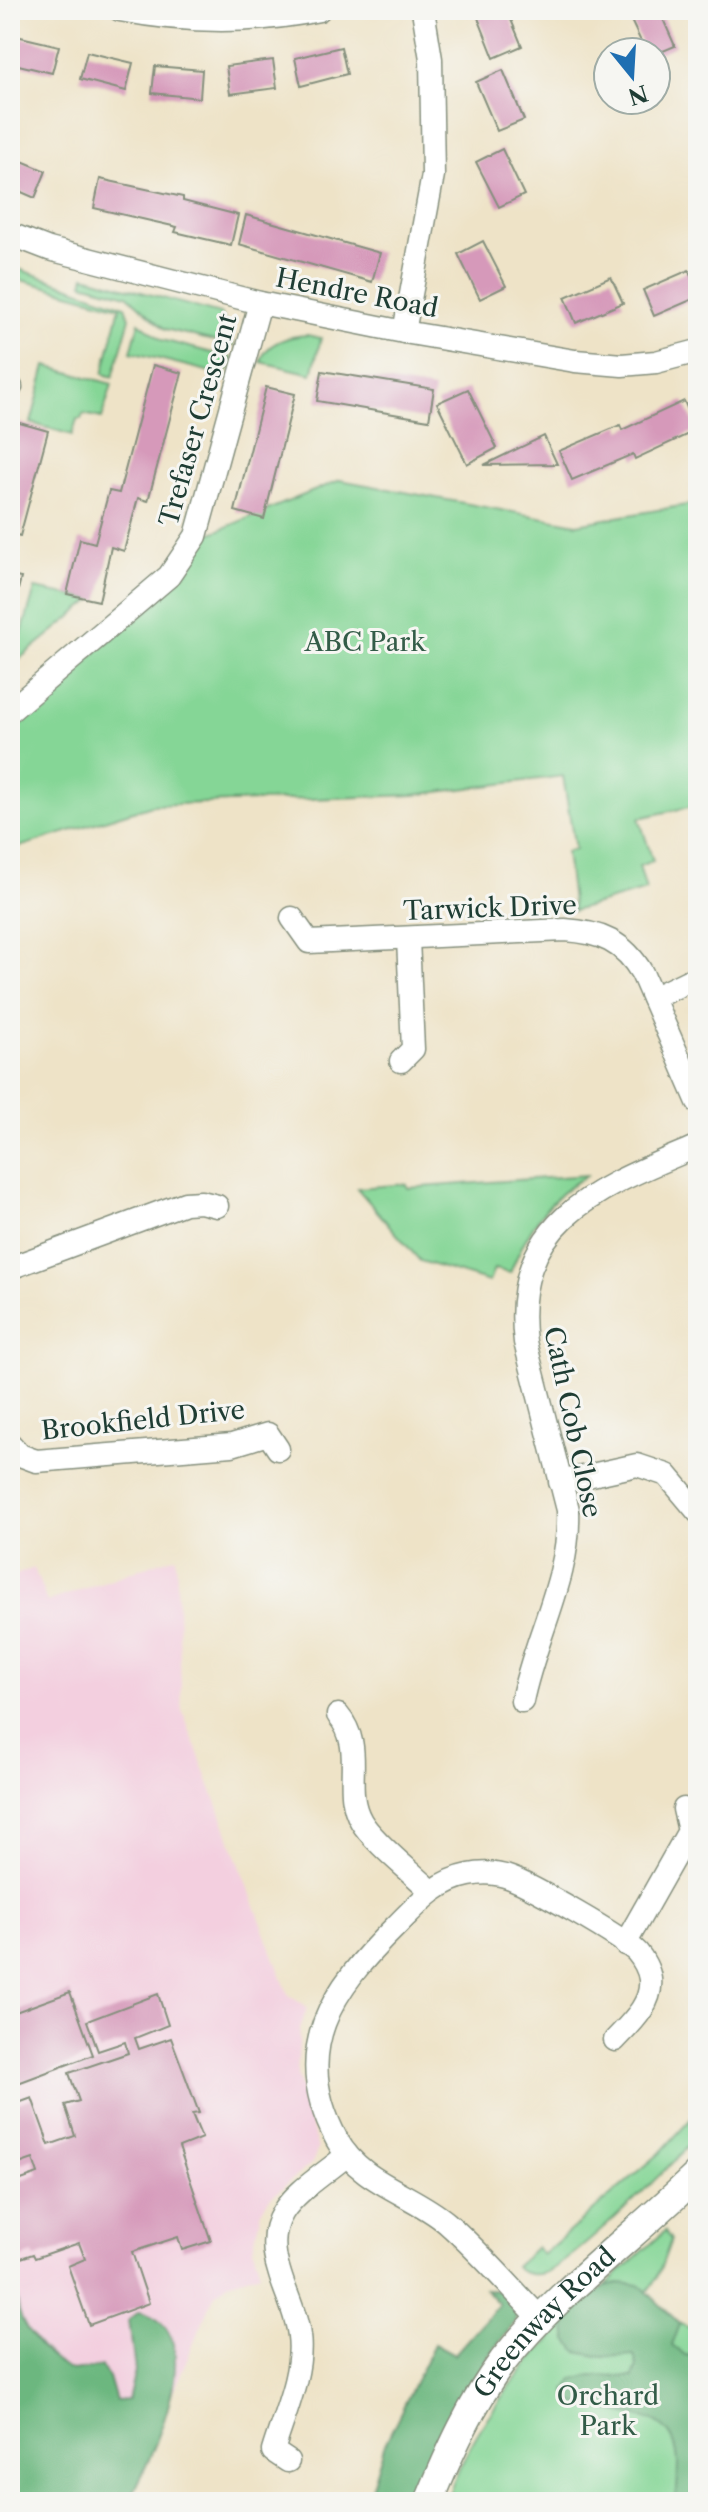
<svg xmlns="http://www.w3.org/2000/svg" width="708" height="2512" font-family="'Libre Caslon Text',serif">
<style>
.built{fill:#f3cfdf}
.green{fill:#85d696;stroke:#528a65;stroke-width:2}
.forest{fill:#6cb77f;stroke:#467a5a;stroke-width:2}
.building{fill:#d699ba}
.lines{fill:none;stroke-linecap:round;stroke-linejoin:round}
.minor-casing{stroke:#86907e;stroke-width:25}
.tertiary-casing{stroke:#86907e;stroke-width:31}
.minor{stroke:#fff;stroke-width:22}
.tertiary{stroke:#fff;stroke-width:28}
.labels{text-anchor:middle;stroke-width:6;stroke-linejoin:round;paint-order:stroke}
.street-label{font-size:26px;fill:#1f3d34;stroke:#f6f6f2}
.park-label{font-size:26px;fill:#335c48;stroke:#f6f6f2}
</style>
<rect width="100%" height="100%" fill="#f6f6f2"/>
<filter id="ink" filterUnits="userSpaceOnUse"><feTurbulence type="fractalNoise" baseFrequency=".0125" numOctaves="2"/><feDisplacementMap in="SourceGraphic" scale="16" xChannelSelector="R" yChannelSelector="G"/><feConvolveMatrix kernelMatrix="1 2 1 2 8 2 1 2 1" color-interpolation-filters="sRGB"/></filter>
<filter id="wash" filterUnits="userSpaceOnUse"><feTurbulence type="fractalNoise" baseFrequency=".006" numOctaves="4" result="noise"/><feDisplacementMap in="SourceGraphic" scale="32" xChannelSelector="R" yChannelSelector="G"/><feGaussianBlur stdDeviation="1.8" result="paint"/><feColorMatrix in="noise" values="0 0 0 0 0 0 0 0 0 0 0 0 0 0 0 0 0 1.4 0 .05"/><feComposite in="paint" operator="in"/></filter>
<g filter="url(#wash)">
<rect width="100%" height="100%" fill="#eee3c7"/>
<polygon class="built" points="176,1556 182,1710 288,1994 307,2008 300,2029 297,2075 318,2149 312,2163 269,2199 261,2211 253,2248 260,2273 228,2283 215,2294 128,2496 10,2437 10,1577 34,1568 47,1602"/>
<g class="green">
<polygon points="10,266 125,306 130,318 113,377 103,374 120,307 10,277"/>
<polygon points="85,276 220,314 228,326 234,346 165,329 127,295 83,283"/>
<polygon points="139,322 162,340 232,358 230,368 223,375 131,352"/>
<path d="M307,335l14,3 -9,36 -51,-12c4,-20 29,-26 46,-27z"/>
<polygon points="46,366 112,384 102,418 83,414 81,419 77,419 72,435 31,423"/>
<polygon points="340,480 577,524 698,503 698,805 639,818 653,861 639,866 646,890 573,911 566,852 575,849 563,776 414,795 152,805 10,850 10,722 159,600 187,569 207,535"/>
<polygon points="35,589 92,600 18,660 15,656"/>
<path d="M588,1175c-41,22 -61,56 -78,98l-16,-4 -5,13 -69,-21 -63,-73 49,-4 2,4z"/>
<path d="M698,2111v26c-27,27 -124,126 -154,136 -10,3 -21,1 -29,-6l21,-20 6,8 118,-102z"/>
<path d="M665,2231l6,9 -14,38 -11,15 34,31 18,7v171h-252c38,-114 133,-192 219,-271z"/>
</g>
<g class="forest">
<path d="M10,2258c12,24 3,37 10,57 8,22 31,47 52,56l29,-4 8,10 7,24 12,-1 7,-29 -6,-51 10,-8c77,16 10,150 -10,190h-119z"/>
<path d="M618,2283l22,2 40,39 -8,22 12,9 14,1v146h-25c6,-11 4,-24 5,-36 0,-68 -72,-44 -110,-67l-2,-8 7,-11 16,-4 44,1 4,-11 -3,-11 -31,2 -26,-5 -9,-12 -3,-18 40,-36z"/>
<path d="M485,2289l21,3 11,17 -2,13c-44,56 -81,112 -104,180h-44l17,-56 50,-102 20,11 45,-51z"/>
</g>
<g id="blocks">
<g class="building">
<polygon points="475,10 507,10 522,46 494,58"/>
<polygon points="626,10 659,10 675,46 656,54 646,52"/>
<polygon points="12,35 59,46 52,73 10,63"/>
<polygon points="341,47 347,74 301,86 295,58"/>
<polygon points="87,52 133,63 126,91 80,79"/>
<polygon points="273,60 277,88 230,94 226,66"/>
<polygon points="155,66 202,70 200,98 152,93"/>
<polygon points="503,70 524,120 497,131 476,82"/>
<polygon points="502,149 524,195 499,207 476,162"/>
<polygon points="10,156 46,171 35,198 10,187"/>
<polygon points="100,179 183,197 183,201 238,215 231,245 175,232 177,227 94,208"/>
<polygon points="246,215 380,253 372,282 239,244"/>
<polygon points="483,241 506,286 480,299 458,254"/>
<polygon points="689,270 698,297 654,316 643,290"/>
<polygon points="611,277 623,303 576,323 565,297"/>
<polygon points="153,365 182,373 148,501 138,498 124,551 111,547 99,601 67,594 80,539 95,543 109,491 119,493"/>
<polygon points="322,371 434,389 429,420 317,401"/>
<polygon points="266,387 295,394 264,519 235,511"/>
<polygon points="468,389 497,448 467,464 437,403"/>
<polygon points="684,401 697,430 635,459 633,454 572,480 559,451 620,425 622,430"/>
<polygon points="16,422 48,431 20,536 10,533 10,445"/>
<polygon points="544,436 557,464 484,465"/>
<polygon points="10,576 21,578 13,609 10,608"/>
<polygon points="70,1992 93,2055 10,2086 10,2014"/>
<polygon points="158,1994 168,2025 135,2038 139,2049 171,2038 199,2113 192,2114 202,2138 179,2147 211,2241 182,2250 178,2237 132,2252 149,2303 89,2325 68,2266 85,2259 79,2243 35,2258 33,2254 18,2259 10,2238 10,2209 15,2207 10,2184 38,2174 33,2159 10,2167 10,2106 32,2098 49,2145 75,2136 65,2105 79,2101 69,2073 128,2053 125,2042 98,2051 87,2021"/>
</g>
</g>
</g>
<g filter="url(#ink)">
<use href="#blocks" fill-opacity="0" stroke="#86907e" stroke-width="2"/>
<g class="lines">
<g class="minor-casing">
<g id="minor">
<path d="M120,10c67,13 132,14 199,0"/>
<polyline points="10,234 49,249 260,303 404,332 575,361 622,365 656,362 698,351"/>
<polyline points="404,332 433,175 431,59 423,10"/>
<polyline points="10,389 11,387"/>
<polyline points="10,711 169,576 196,536 260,303"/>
<path d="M292,918l17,24 256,-12c35,2 59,12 77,43l56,129"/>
<polyline points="653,998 698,976"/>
<polyline points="401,1061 413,1049 408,939"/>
<polyline points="10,1268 185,1203 201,1202 217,1206"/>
<polyline points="10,1444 20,1455 36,1461 232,1445 268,1434 278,1449"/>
<polyline points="560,1482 637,1465 667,1475 698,1512"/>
<path d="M522,1701c13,-65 49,-124 46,-191l-43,-168c-16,-124 79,-156 173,-196"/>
<path d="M338,1715c29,34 3,72 23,106 11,20 52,52 70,70"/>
<polyline points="625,1944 689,1831 684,1809"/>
<path d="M541,2319c-31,-32 -61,-67 -94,-96 -35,-30 -87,-40 -110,-83 -49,-90 -4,-152 59,-214 22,-22 41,-45 73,-51 14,-3 29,-2 42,3 21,8 111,59 126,74 6,7 12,18 13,27 3,25 -20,45 -35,61"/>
<path d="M288,2461l-15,-10c10,-34 31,-79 26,-115 -2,-22 -14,-43 -20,-65 -20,-62 25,-80 68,-116"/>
</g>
</g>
<g class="tertiary-casing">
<g id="tertiary">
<path id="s1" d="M429,2502c20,-49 42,-98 74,-141 56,-71 131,-124 195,-187"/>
</g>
</g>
<use href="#minor" class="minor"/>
<use href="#tertiary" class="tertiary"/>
</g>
</g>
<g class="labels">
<g class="street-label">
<text transform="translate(357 293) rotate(11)" y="9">Hendre Road</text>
<text transform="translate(198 420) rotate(-74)" y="9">Trefaser Crescent</text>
<text transform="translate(490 908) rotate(-2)" y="9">Tarwick Drive</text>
<text transform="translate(143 1420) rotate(-6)" y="9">Brookfield Drive</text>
<text transform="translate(573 1422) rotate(78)" y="9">Cath Cob Close</text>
<text dy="9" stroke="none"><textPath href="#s1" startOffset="216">Greenway Road</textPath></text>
</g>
<g class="park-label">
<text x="365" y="651">ABC Park</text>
<text x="608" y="2405">Orchard<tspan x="608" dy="30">Park</tspan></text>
</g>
</g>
<rect width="708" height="2512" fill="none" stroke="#f6f6f2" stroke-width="40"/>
<g transform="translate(632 76) rotate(162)"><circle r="38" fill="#f6f6f2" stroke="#a0aca6" stroke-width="2"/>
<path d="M0-6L14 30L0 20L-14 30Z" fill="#1f6fb2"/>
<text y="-12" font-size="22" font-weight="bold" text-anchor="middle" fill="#1f3d34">N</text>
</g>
</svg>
